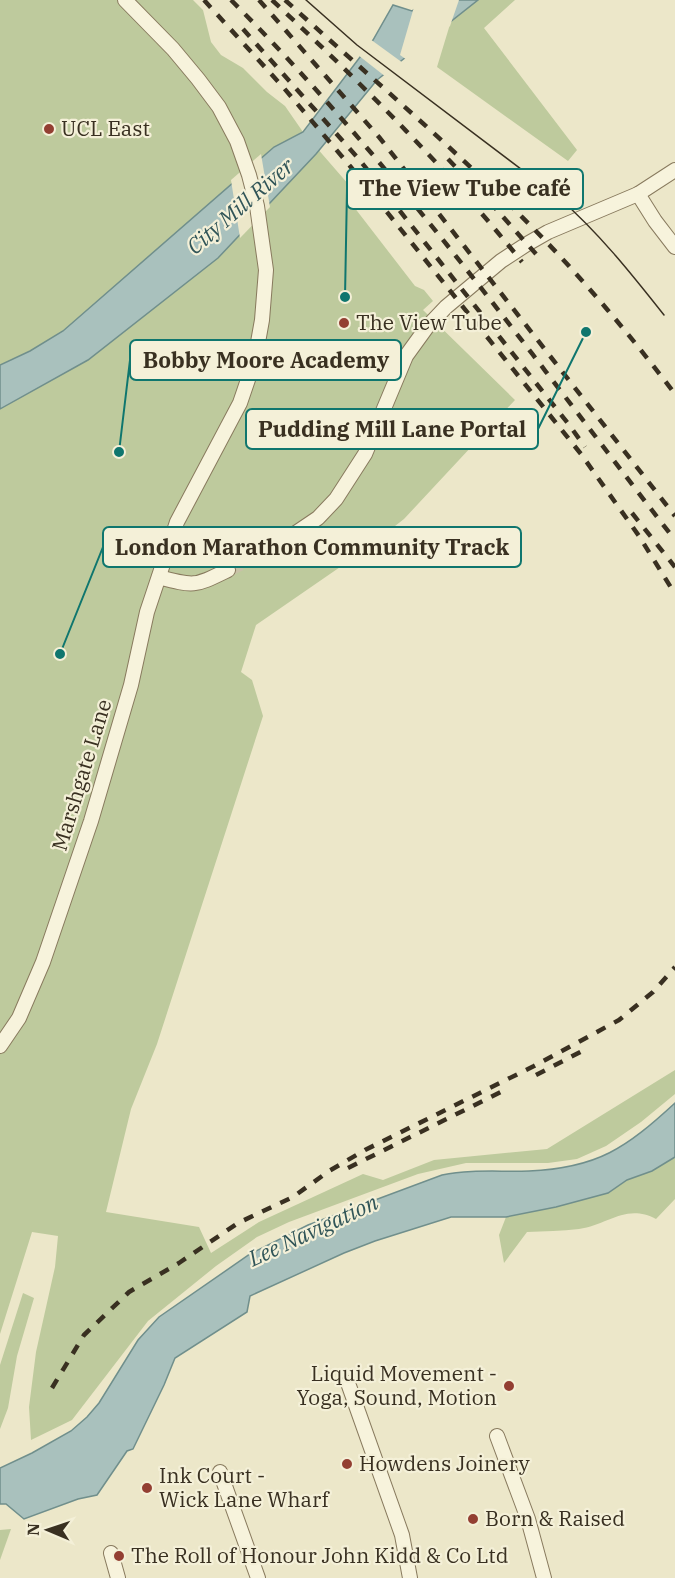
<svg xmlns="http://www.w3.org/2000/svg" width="675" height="1578" font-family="'IBM Plex Serif',serif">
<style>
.green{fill:#beca9d}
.water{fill:#a9c1bd;stroke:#708f8c;stroke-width:1.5}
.pier{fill:#ece7c9}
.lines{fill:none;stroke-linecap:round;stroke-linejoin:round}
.minor-tunnel{stroke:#c8c2a7;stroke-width:14;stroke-dasharray:14 7;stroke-linecap:butt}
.minor-casing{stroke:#887a5e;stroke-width:16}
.minor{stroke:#f7f3dc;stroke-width:14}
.tram{stroke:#393021;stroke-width:1.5}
.rail{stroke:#393021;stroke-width:4.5;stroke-dasharray:10 10;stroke-linecap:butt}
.poi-dot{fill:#933f32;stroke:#f4f0d8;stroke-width:2}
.labels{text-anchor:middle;stroke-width:4.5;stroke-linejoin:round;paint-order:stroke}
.poi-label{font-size:21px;fill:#393021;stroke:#f4f0d8;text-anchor:start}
.street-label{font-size:21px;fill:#393021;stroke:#f4f0d8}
.water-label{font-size:22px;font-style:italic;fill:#315558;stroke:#f4f0d8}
.leader{fill:none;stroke:#0f766e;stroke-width:2}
.callout-dot{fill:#0f766e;stroke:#f4f0d8;stroke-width:2}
.callout{fill:#f4f0d8;stroke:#0f766e;stroke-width:2}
.callout-label{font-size:22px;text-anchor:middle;font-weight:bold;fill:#393021}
</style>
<rect width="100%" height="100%" fill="#ece7c9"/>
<g class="green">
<polygon points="0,0 193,0 203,10 211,42 221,55 243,68 267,92 285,106 303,132 349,185 354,207 415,286 424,290 433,301 423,310 515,400 404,519 359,554 256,625 241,672 252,680 263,716 157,1044 131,1109 106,1212 199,1227 211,1253 259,1222 363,1174 383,1180 434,1160 547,1149 675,1070 675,1094 641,1122 606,1146 577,1159 548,1163 466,1163 418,1174 289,1222 257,1237 216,1266 148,1321 72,1420 31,1440 29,1407 36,1352 55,1267 58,1236 32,1232 0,1334"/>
<polygon points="478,0 515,0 484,28 577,150 568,161 437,67 451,21"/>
<path d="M675,1157v42l-19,20c-30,-16 -48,6 -77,10 -17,2 -35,2 -52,3l-23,31 -5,-28 7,-18 102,-24 19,-13 25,-9z"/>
<polygon points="23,1293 34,1298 17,1356 8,1408 0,1429 0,1365"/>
<polygon points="11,1529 0,1560 0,1530"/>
</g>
<g class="water">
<polygon points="430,0 478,0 377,80 316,154 218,258 88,360 0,409 0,365 30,351 63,331 274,147 303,132 373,40 393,5 412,11"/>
<path d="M675,1103v54l-23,14 -25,9 -19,13 -52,14 -50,10h-55l-76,24 -31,12 -94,43 -3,16 -72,46 -11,27 -31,64 -6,2 -30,44 -19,4 -54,20 -18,-15h-6v-36l32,-15 39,-22 16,-14 12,-14 39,-63 21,-23 91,-63 58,-29 134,-50c29,-6 57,-3 87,-4 69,-3 97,-23 146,-68z"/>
</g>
<g class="pier">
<polygon points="424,0 459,0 450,26 407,60 400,55 414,7"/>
<polygon points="370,39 403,63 386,77 358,55"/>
<polygon points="261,154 270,207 240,238 231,180"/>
</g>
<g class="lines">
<polyline class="minor-tunnel" points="228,570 281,543"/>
<g class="minor-casing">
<g id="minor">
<polyline points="638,194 655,221 675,247"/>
<polyline points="281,543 318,518 336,499 365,454 406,356 427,327 446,307 501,261 527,244 548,232 638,194 675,170"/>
<path d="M159,577c36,10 36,9 69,-7"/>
<polyline points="0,1046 19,1018 43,962 91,821 131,685 147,612 177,522 240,403 255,359 262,320 266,270 257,206 249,175 237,141 219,107 198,79 173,49 125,0"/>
<polyline points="348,1383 402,1535 410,1578"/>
<polyline points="497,1436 528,1519 544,1578"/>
<polyline points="220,1472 258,1578"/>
<polyline points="111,1553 118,1578"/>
</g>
</g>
<use href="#minor" class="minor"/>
<path class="tram" d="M306,0l51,45 201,152c41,36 72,75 106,118"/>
<g class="rail">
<polyline points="204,0 283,87 350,166 581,454 639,536 675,594"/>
<path d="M231,0c165,165 301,356 444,540"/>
<polyline points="259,0 379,137 675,516"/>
<path d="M272,0c90,84 173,166 250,262"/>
<path d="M285,0c83,75 169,148 248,228 51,52 98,108 142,166"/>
<polyline points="243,29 358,158 570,426 585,447"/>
<polyline points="448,159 497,210 536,254"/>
<polyline points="632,513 675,567"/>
<polyline points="536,1075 584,1050"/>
<polyline points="348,1168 509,1088"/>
<polyline points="52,1388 84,1335 129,1292 179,1263 238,1223 293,1197 329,1171 365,1150 534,1066 619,1020 653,992 675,967"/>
</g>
</g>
<g class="poi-dot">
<circle cx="49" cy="129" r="6"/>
<circle cx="344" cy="323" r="6"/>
<circle cx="509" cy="1386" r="6"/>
<circle cx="347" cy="1464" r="6"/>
<circle cx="147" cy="1488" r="6"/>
<circle cx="473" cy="1519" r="6"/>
<circle cx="119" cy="1556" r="6"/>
</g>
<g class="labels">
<g class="poi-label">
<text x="61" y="136">UCL East</text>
<text x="356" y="330">The View Tube</text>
<text x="497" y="1381" text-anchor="end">Liquid Movement -<tspan x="497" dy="24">Yoga, Sound, Motion</tspan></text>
<text x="359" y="1471">Howdens Joinery</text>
<text x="159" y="1483">Ink Court -<tspan x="159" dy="24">Wick Lane Wharf</tspan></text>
<text x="485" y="1526">Born &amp; Raised</text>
<text x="131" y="1563">The Roll of Honour John Kidd &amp; Co Ltd</text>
</g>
<g class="street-label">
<text transform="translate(82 775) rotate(-73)" y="7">Marshgate Lane</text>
</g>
<g class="water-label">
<text transform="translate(240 206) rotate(-41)" y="8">City Mill River</text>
<text transform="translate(313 1230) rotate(-25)" y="8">Lee Navigation</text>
</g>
</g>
<path class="leader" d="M345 297L347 189M119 452L130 360M586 332L538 429M60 654L103 547"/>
<g class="callout-dot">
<circle cx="345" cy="297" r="6"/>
<circle cx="119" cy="452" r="6"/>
<circle cx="586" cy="332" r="6"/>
<circle cx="60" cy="654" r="6"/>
</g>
<g class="callout">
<rect x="347" y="169" width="236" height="40" rx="6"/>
<rect x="130" y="340" width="271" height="40" rx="6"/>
<rect x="246" y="409" width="292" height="40" rx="6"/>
<rect x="103" y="527" width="418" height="40" rx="6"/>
</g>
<g class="callout-label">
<text x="465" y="196">The View Tube café</text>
<text x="266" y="368">Bobby Moore Academy</text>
<text x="392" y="437">Pudding Mill Lane Portal</text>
<text x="312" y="555">London Marathon Community Track</text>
</g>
<g transform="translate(48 1530) rotate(272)" stroke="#f4f0d8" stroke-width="4.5" paint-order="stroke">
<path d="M0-4.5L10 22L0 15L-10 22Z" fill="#393021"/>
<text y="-9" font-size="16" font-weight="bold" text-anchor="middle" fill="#393021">N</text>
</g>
</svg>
